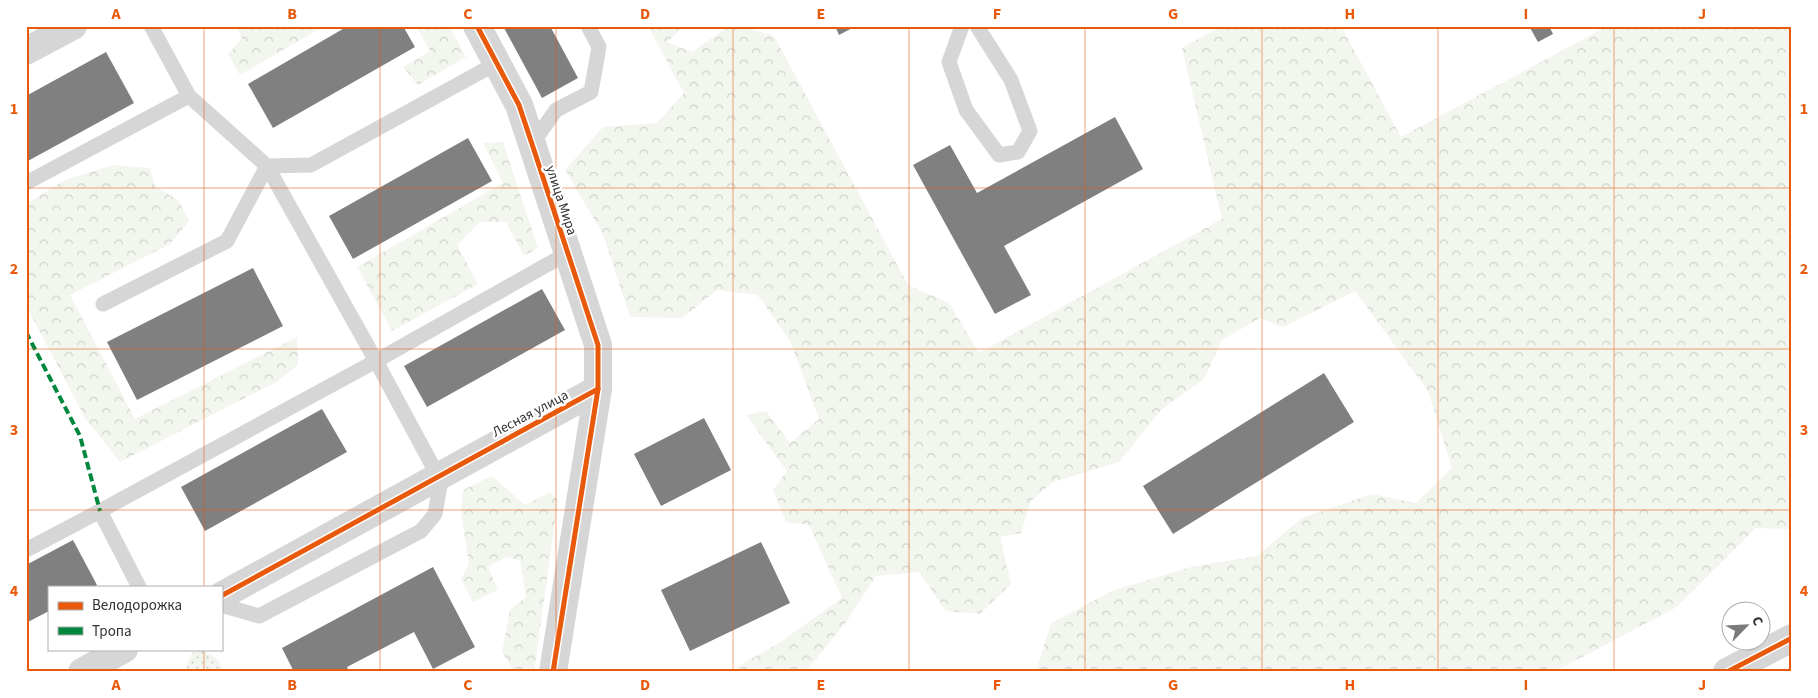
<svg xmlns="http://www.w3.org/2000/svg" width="1818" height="698" font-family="'Source Sans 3',sans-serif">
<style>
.grass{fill:url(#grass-dots)}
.forest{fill:url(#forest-crowns)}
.building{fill:#808080}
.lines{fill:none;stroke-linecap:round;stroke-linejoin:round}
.service{stroke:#d6d6d6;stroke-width:15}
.minor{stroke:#d6d6d6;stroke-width:28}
.quiet{stroke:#00873e;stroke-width:4;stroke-dasharray:8 4;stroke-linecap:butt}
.cycleway-casing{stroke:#fff;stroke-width:8}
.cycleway{stroke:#e8590c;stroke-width:5}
.grid{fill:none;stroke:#e8590c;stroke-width:1;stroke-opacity:0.55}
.labels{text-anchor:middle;stroke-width:5;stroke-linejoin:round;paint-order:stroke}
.street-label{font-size:14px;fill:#323232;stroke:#fff}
.neatline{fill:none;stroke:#e8590c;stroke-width:2}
.grid-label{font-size:16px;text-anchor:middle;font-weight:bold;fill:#e8590c}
</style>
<defs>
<pattern id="grass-dots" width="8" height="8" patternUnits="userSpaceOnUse" patternTransform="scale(1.25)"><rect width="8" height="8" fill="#f2f6ee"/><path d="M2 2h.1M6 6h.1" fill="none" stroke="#d0d3cd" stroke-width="1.8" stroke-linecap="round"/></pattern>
<pattern id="forest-crowns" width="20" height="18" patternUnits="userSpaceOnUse" patternTransform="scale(1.25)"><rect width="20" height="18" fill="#f2f6ee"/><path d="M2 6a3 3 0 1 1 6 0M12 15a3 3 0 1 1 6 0" fill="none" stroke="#d0d3cd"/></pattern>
</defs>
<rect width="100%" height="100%" fill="#fff"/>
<polygon class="grass" points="203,650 218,660 224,672 189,672 186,666 192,653"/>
<g class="forest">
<polygon points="236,26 324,26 240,75 228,54 242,39"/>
<polygon points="416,26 449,26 466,57 418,85 403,67 430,51"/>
<polygon points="648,26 684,26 667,42 692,52 729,26 740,26 774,36 908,285 949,303 979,353 1222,219 1182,48 1222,26 1341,26 1401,137 1608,26 1792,26 1792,529 1756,528 1677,607 1554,672 1036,672 1051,623 1114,590 1191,567 1257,556 1302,518 1372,494 1416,503 1452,468 1428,391 1355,291 1283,327 1260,318 1222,340 1204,379 1161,410 1119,462 1053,482 1031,501 1021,533 1000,537 1011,584 980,614 946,611 919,572 876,576 846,622 807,670 804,672 728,672 779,643 842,598 809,525 786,522 773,490 787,471 746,415 766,411 790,443 819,419 790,341 758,295 717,290 682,318 630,317 603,234 565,170 603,127 657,123 684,93"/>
<polygon points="503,142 538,248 524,256 506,222 480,222 457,245 478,284 392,331 357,267 503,183 483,143"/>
<polygon points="113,165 150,168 155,186 179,201 189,221 170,244 70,295 135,419 297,337 298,365 276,382 120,462 85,418 26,305 26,204 65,180"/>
<polygon points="492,476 525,505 550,492 558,500 534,672 514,672 502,652 510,610 526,597 520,560 506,557 488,567 498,590 473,602 461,579 469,564 461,512 463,490"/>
</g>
<g class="building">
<polygon points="348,26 403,26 415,47 273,128 248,84"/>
<polygon points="503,26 550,26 578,78 542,98"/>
<polygon points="835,26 856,26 839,35"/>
<polygon points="1529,26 1549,26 1553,34 1538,42"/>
<polygon points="106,52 134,103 26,162 26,96"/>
<polygon points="1115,117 1143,169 1004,246 1031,295 995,314 913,165 950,145 977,193"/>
<polygon points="468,138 492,181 353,259 329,216"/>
<polygon points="253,268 283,326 137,400 107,342"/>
<polygon points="542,289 565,330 427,407 404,366"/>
<polygon points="1324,373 1354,422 1173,534 1143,486"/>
<polygon points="322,409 347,452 205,531 181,487"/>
<polygon points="704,418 731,470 661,506 634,454"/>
<polygon points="73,540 97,585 93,587 49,587 49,611 26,623 26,565"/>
<polygon points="761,542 790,603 690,651 661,590"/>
<polygon points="433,567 475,647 433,669 414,632 347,667 349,672 294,672 282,648"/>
</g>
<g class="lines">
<g class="service">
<polyline points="962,26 949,62 966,110 999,155 1018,152 1030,131 1011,80 977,26"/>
<polyline points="189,96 267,166 311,165 497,63"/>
<polyline points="532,144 556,110 591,92 599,47 588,26"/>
<polyline points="26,183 189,96 151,26"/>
<polyline points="103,304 227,241 267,166"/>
<polyline points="26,550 100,511"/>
<polyline points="139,587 100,511 376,361 267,166"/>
<polyline points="221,605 259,616 421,531 435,514 440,486 438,476 376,361 568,253"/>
</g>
<g class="minor">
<polyline points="477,26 519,105 532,144 598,345 598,389 553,672"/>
<polyline points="26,51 73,26"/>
<polyline points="221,596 598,389"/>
<polyline points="82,672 124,649"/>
<polyline points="1727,672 1792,638"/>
</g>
<polyline class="quiet" points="26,332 80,436 100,511"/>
<g class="cycleway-casing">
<g id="cycleway">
<polyline points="477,26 519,105 532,144 598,345 598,389 553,672"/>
<polyline points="221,596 598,389"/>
<polyline points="1727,672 1792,638"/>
</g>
</g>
<use href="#cycleway" class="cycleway"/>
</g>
<path class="grid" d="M204,26v561M380,26v646M556,26v646M733,26v646M909,26v646M1085,26v646M1262,26v646M1438,26v646M1614,26v646M26,188h1766M26,349h1766M26,510h1766M204,649v23"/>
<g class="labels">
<g class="street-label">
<text transform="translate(562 200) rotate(72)" y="5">улица Мира</text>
<text transform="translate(530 413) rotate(-28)" y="5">Лесная улица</text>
</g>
</g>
<rect width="1818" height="698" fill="none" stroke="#ffffff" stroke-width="55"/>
<rect x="48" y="586" width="175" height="65" fill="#ffffff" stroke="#adadad"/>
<rect x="58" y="602" width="25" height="8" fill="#e8590c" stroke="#adadad"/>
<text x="92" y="610" font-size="15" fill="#323232">Велодорожка</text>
<rect x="58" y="627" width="25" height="8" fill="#00873e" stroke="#adadad"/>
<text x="92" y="636" font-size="15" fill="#323232">Тропа</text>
<g transform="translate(1746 626) rotate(66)"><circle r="24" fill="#ffffff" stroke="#adadad"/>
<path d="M0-4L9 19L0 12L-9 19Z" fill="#7a7a7a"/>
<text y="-8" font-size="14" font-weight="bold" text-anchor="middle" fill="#323232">С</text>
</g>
<rect x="28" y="28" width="1762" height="642" class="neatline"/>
<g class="grid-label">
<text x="116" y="19">A</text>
<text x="292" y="19">B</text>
<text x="468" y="19">C</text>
<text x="645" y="19">D</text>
<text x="821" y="19">E</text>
<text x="997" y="19">F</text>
<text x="1173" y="19">G</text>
<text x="1350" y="19">H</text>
<text x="1526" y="19">I</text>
<text x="1702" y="19">J</text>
<text x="14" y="114">1</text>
<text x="1804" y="114">1</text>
<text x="14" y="274">2</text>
<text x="1804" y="274">2</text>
<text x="14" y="435">3</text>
<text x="1804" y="435">3</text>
<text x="14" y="596">4</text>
<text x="1804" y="596">4</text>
<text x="116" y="690">A</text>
<text x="292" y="690">B</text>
<text x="468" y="690">C</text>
<text x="645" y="690">D</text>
<text x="821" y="690">E</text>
<text x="997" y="690">F</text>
<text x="1173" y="690">G</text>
<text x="1350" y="690">H</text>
<text x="1526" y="690">I</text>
<text x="1702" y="690">J</text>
</g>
</svg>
